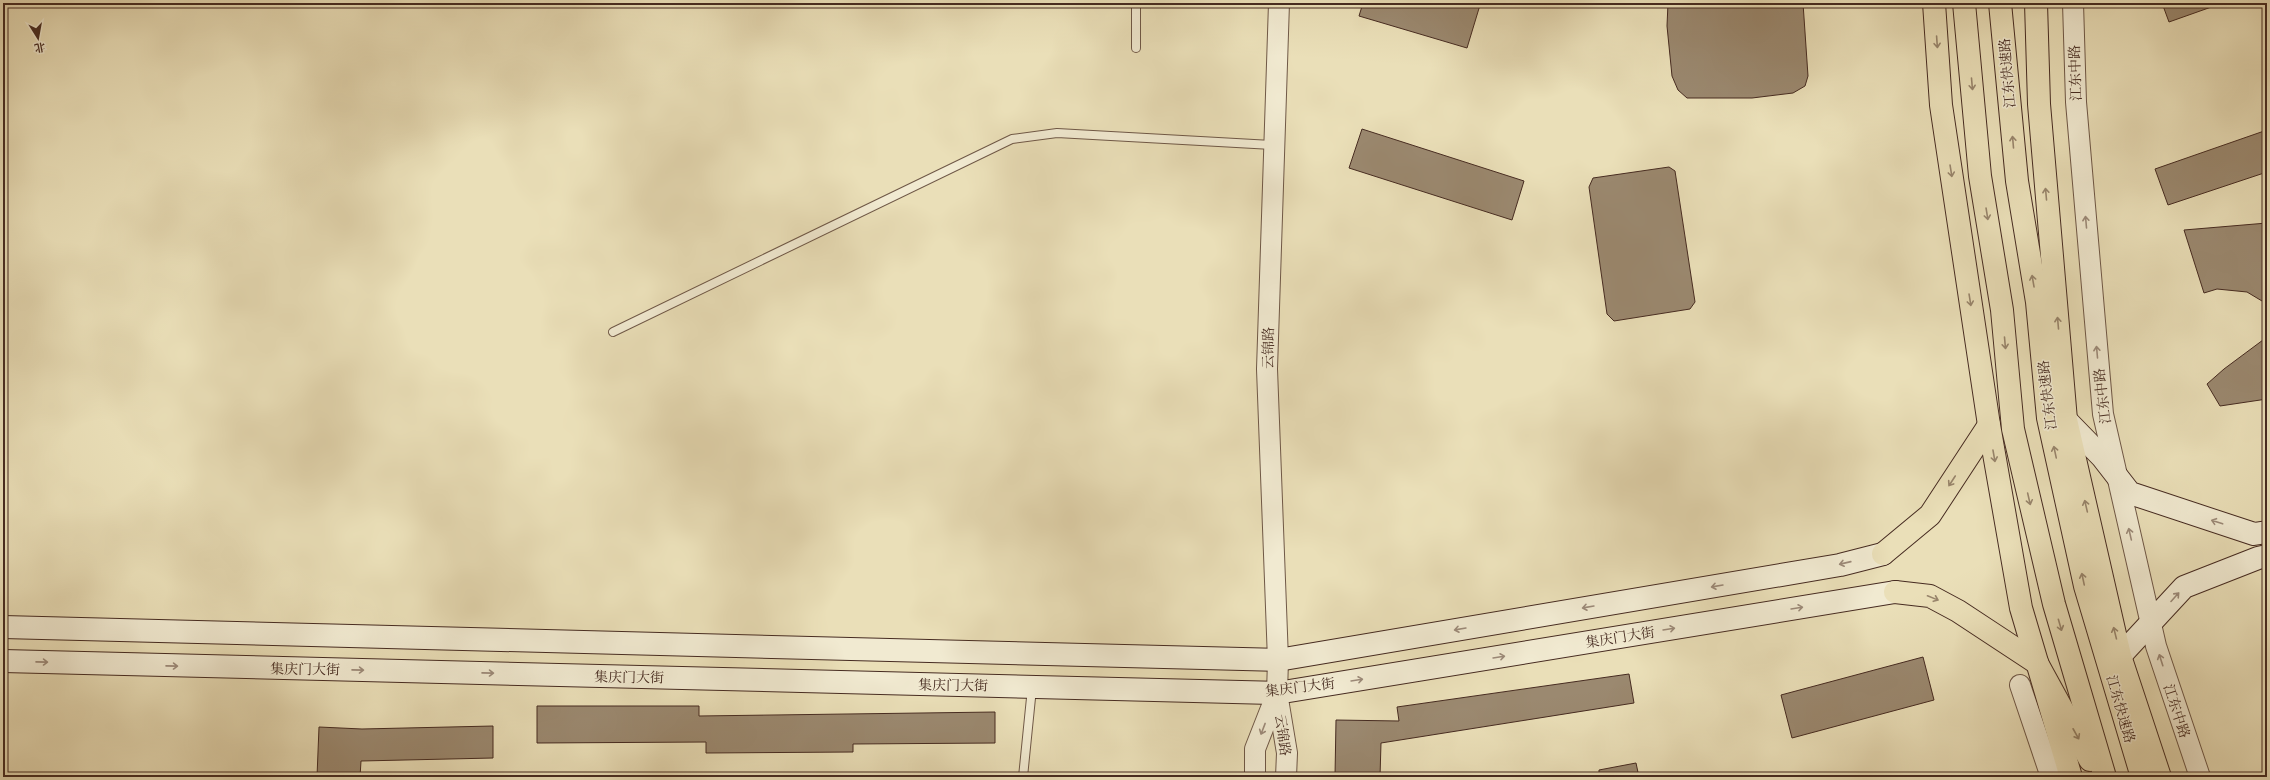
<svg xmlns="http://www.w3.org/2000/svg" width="2270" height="780" font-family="'IM FELL Double Pica','Noto Serif SC',serif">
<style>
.building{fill:#9b8970;stroke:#462b21}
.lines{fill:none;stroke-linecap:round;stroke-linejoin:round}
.service-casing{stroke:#6f5847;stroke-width:10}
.tertiary-casing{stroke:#6f5847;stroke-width:22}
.secondary-casing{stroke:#462b21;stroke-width:24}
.primary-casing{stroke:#462b21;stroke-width:24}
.trunk-casing{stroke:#462b21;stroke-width:24}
.service{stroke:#f1ead1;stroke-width:8}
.tertiary{stroke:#f1ead1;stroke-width:20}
.secondary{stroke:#f1ead1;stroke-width:22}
.primary{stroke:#eadfb8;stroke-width:22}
.trunk{stroke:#eadfb8;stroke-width:22}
.oneway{stroke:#98856c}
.oneway2{stroke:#9c8a79}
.labels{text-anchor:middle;stroke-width:3;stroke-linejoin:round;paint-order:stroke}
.street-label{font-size:14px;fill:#462b21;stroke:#f1ead1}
</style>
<rect width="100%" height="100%" fill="#eadfb8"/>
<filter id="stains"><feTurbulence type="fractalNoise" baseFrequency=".005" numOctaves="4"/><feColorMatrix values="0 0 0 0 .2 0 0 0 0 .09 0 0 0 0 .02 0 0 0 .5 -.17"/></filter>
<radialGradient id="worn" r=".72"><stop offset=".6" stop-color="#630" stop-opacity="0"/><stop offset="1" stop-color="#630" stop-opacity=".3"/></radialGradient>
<g class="building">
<polygon points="1363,3 1473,3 1480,5 1467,48 1359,16"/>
<polygon points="1668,3 1803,3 1808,76 1805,86 1793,93 1752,98 1687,98 1678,90 1672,76 1667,26"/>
<polygon points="2162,3 2217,3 2217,5 2169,22"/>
<polygon points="1362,129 1524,181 1512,220 1349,168"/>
<polygon points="2267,130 2267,172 2168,205 2155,169"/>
<polygon points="1669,167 1675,171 1695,302 1690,309 1614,321 1607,314 1589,187 1593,178"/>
<polygon points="2267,223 2267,304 2247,292 2217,289 2204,293 2184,230"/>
<polygon points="2267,337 2267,399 2220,406 2207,384 2224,369"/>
<polygon points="1923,657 1934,700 1792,738 1781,695"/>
<polygon points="1629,674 1634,703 1381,743 1380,777 1335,777 1336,720 1399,721 1397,707"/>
<polygon points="537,706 699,706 699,716 995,712 995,743 853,744 853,752 706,753 706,742 537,743"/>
<polygon points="493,726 493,758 361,761 360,777 317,777 319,727 362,729"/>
<polygon points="1636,763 1639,777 1599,777 1599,770"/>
</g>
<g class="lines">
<g class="service-casing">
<g id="service">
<polyline points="1136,48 1136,3"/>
<polyline points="613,332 1012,139 1057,133 1274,145"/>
<polyline points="1023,777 1032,688"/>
</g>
</g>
<g class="tertiary-casing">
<g id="tertiary">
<polyline points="1279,3 1267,369 1278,660 1277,693 1287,753 1286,777"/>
<polyline points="2073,3 2076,102 2103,414 2156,646 2200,777"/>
<polyline points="2020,685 2051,777"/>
<polyline points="1255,777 1255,749 1277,693"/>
</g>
</g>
<g class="secondary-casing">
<g id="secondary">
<polyline points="2066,420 2102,457 2130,493 2254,534 2267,532"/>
<polyline points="3,627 1278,660 1840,565 1883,554"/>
<polyline points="2120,656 2184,587 2258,558 2267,556"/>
<polyline points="3,661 1277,693 1895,592"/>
</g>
</g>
<g class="primary-casing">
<g id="primary">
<polyline points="1934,3 1941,105 1989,425 2021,608 2071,777"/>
<polyline points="2036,3 2039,104 2066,420 2120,656 2160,777"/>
<polyline points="1883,554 1930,515 1989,425"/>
<polyline points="1895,592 1930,596 1958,611 2037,663"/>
</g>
</g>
<g class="trunk-casing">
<g id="trunk">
<polyline points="1964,3 1980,176 2002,310 2013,429 2054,604 2105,777"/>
<polyline points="2000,3 2017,181 2037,302 2048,418 2085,586 2142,777"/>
<polyline points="2037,663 2090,760"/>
</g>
</g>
<use href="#service" class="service"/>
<use href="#tertiary" class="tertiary"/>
<use href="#secondary" class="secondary"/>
<use href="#primary" class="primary"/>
<use href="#trunk" class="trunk"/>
</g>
<defs><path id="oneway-shaft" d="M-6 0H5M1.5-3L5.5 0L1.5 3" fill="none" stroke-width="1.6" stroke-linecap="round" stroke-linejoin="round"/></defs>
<g class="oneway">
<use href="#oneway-shaft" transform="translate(1937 42) rotate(86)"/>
<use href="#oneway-shaft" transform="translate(1972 84) rotate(85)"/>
<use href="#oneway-shaft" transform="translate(2013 142) rotate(-95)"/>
<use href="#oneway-shaft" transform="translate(1951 171) rotate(81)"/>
<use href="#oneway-shaft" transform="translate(2046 194) rotate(-95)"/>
<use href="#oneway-shaft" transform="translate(1987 214) rotate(81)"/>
<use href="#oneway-shaft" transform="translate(2033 281) rotate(-100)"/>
<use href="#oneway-shaft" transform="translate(1970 300) rotate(81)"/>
<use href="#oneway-shaft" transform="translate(2058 323) rotate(-95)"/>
<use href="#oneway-shaft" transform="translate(2005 343) rotate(85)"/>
<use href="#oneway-shaft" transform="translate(2055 452) rotate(-102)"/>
<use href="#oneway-shaft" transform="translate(1994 456) rotate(80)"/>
<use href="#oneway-shaft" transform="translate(1952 481) rotate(123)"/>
<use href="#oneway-shaft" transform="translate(2029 499) rotate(77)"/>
<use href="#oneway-shaft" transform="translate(2086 506) rotate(-103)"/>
<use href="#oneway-shaft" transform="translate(2083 579) rotate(-102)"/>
<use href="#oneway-shaft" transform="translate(1933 598) rotate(22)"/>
<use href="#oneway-shaft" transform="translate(2060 625) rotate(74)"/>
<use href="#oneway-shaft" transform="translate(2115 633) rotate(-104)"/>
<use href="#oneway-shaft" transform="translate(2076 734) rotate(61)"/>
</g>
<g class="oneway2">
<use href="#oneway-shaft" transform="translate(2086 222) rotate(-95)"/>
<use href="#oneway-shaft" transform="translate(2097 352) rotate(-95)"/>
<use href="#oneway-shaft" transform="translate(2217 522) rotate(-162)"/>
<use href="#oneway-shaft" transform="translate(2130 534) rotate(-103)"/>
<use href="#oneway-shaft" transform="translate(1845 563) rotate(167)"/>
<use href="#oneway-shaft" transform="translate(1717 586) rotate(170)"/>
<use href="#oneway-shaft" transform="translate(2175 597) rotate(-48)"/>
<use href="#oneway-shaft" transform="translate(1588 607) rotate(170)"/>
<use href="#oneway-shaft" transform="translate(1797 608) rotate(-9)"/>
<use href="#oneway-shaft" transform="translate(1460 629) rotate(170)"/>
<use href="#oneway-shaft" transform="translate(1669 629) rotate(-9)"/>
<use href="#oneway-shaft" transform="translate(1499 657) rotate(-9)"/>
<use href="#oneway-shaft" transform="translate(2161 660) rotate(-108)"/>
<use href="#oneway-shaft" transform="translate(42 662) rotate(1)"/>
<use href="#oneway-shaft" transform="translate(172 666) rotate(1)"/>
<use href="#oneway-shaft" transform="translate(358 670) rotate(1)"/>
<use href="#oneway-shaft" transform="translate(488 673) rotate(1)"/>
<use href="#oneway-shaft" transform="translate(1357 680) rotate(-9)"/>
<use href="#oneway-shaft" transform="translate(1263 729) rotate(111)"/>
</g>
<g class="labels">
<g class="street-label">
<text transform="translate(2007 73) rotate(-95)" y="5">江东快速路</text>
<text transform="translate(2075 73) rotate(-92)" y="5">江东中路</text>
<text transform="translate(1268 348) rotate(-89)" y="5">云锦路</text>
<text transform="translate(2047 395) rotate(-97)" y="5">江东快速路</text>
<text transform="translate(2102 396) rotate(-97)" y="5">江东中路</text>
<text transform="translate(1620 637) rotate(-9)" y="5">集庆门大街</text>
<text transform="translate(305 669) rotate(1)" y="5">集庆门大街</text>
<text transform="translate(629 677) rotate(1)" y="5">集庆门大街</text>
<text transform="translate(953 685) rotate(1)" y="5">集庆门大街</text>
<text transform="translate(1300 687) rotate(-7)" y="5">集庆门大街</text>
<text transform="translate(2121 709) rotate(74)" y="5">江东快速路</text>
<text transform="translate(2177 711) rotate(72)" y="5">江东中路</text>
<text transform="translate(1283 735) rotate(82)" y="5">云锦路</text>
</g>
</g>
<rect width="2270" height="780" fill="none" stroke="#eadfb8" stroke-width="16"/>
<rect x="4" y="4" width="2262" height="772" fill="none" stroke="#462b21" stroke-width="2"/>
<rect x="8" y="8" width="2254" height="764" fill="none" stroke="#462b21"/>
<g transform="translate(38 38) rotate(169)" stroke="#f1ead1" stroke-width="3" paint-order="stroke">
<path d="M0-3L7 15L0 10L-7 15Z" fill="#462b21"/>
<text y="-6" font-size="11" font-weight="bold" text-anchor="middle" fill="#462b21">北</text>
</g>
<rect width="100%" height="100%" filter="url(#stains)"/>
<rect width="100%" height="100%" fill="url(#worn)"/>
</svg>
